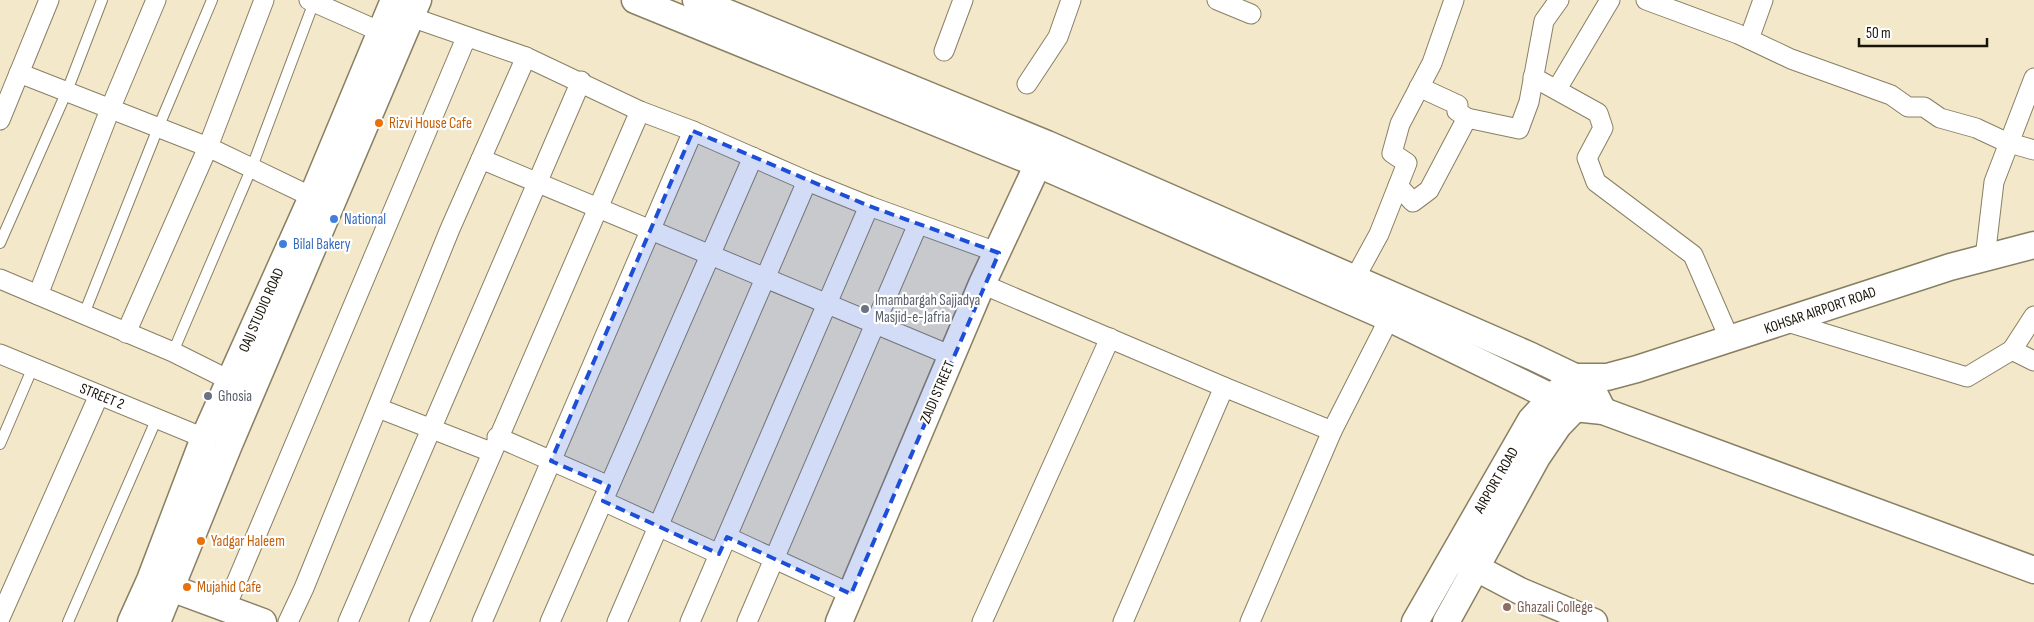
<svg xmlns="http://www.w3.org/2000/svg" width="2034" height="622" font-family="'Sofia Sans Condensed',sans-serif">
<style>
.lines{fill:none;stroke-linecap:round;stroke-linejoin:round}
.lane-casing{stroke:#897f63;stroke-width:12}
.street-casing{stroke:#897f63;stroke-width:21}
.secondary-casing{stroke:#897f63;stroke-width:29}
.lane{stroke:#fff;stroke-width:10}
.street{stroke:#fff;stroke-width:19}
.secondary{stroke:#fff;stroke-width:26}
.marked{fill:#1d4ed8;fill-opacity:0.2;stroke:#1d4ed8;stroke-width:4;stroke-dasharray:10 6;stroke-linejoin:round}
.food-dot{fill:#e8710a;stroke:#fff;stroke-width:2}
.shop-dot{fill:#3f7fe0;stroke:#fff;stroke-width:2}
.worship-dot{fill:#6b7280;stroke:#fff;stroke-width:2}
.education-dot{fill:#8d6e63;stroke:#fff;stroke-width:2}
.labels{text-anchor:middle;stroke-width:4.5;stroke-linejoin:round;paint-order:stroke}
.food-label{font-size:15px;fill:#c56008;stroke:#fff;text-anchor:start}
.shop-label{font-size:15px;fill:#366cbe;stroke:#fff;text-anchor:start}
.worship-label{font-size:15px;fill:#5b616d;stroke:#fff;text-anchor:start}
.street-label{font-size:15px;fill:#181409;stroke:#fff}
.education-label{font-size:15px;fill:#785e54;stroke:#fff;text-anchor:start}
</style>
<rect width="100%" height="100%" fill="#f3e8ca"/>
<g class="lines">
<g class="lane-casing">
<g id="lane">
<polyline points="0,243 67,91 102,0"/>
<polyline points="84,314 158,128 212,0"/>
<polyline points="173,352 252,167 314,2"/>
<polyline points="0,444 33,367"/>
<polyline points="68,622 157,418"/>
</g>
</g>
<g class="street-casing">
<g id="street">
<polyline points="309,0 381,32"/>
<polyline points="1217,0 1251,14"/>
<polyline points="1646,0 1738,34 1791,59 1891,95 1908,107 1924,107 1940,118 1976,128 2006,142 2034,150"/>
<polyline points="411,17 526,57 640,111 693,131 807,181 869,206 999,253"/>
<polyline points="1749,39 1763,0"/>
<polyline points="944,51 963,0"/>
<polyline points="19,73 208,147 312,197"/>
<polyline points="1533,77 1598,113 1603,128 1587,158 1596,182 1693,255 1730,340"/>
<polyline points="1027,84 1058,37 1071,0"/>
<polyline points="1419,87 1458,105 1457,111 1467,118 1519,129 1529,102 1544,21 1559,0"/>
<polyline points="1557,89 1610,0"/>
<polyline points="0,120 49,0"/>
<polyline points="481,159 952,356"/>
<polyline points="1398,186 1413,202 1429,190 1467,118"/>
<polyline points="1985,258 1994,182 2034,78"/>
<polyline points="1355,278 1379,234 1407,163 1392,153 1400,124 1432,63 1454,0"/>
<polyline points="0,279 173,352 229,380"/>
<polyline points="982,284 1224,387"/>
<polyline points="38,295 111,107 156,0"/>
<polyline points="1784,321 1967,377 2012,350 2034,361"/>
<polyline points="126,333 208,147 264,0"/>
<polyline points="2012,350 2034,316"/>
<polyline points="0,354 204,438"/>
<polyline points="378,408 491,452"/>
<polyline points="497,437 609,486"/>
<polyline points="603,501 719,554"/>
<polyline points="727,537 851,594"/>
<polyline points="226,607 466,38"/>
<polyline points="0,618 99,395"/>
<polyline points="288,622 304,588 450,229 526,57"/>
<polyline points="348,622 581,81"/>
<polyline points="419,622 640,111"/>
<polyline points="482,622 693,131"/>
<polyline points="550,622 753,157"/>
<polyline points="617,622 807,181"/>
<polyline points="690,622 869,206"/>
<polyline points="747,622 918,224"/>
<polyline points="982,622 1110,338"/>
<polyline points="1123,622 1224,387 1332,431"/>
<polyline points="1250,622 1332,431 1395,307"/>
</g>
</g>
<g class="secondary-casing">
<g id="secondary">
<polyline points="635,0 1038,164 1389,318 1574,408 1603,411 2034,570"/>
<polyline points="696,0 1047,144 1531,356 1575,377 1593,391 1603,411"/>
<polyline points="1461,560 1520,591 1594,622"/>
<polyline points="171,588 263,622"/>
<polyline points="131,622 150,580 204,438 312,197 394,0"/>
<polyline points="157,622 228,447 418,0"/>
<polyline points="839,622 982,284 1038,164"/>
<polyline points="1415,622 1531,420 1553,396 1575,377 1607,377 1637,369 1950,267 2034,245"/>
<polyline points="1446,622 1537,457 1558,426 1587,396"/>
</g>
</g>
<use href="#lane" class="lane"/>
<use href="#street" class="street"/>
<use href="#secondary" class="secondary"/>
</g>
<path class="marked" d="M693,131l176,75 130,47 -148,341 -124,-57 -8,17 -116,-53 6,-15 -58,-25z"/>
<g class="food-dot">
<circle cx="379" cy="123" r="5"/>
<circle cx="201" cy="541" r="5"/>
<circle cx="187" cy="587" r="5"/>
</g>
<g class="shop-dot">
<circle cx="334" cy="219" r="5"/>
<circle cx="283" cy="244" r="5"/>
</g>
<g class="worship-dot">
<circle cx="865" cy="309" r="5"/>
<circle cx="208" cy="396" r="5"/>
</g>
<circle class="education-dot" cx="1507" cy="607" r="5"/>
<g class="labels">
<g class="food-label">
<text x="389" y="128">Rizvi House Cafe</text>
<text x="211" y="546">Yadgar Haleem</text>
<text x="197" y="592">Mujahid Cafe</text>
</g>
<g class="shop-label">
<text x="344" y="224">National</text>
<text x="293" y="249">Bilal Bakery</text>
</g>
<g class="worship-label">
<text x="875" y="305">Imambargah Sajjadya<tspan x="875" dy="17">Masjid-e-Jafria</tspan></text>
<text x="218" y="401">Ghosia</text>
</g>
<g class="street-label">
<text transform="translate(261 310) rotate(-66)" y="5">OAJJ STUDIO ROAD</text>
<text transform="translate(1820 310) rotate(-19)" y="5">KOHSAR AIRPORT ROAD</text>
<text transform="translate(937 392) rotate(-67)" y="5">ZAIDI STREET</text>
<text transform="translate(102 396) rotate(22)" y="5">STREET 2</text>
<text transform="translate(1496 480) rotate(-60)" y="5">AIRPORT ROAD</text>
</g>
<g class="education-label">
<text x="1517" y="612">Ghazali College</text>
</g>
</g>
<path d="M1859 38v8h128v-8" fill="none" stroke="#181409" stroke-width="2.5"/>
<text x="1866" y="38" font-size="15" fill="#181409" stroke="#ffffff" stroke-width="4" paint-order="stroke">50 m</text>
</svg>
